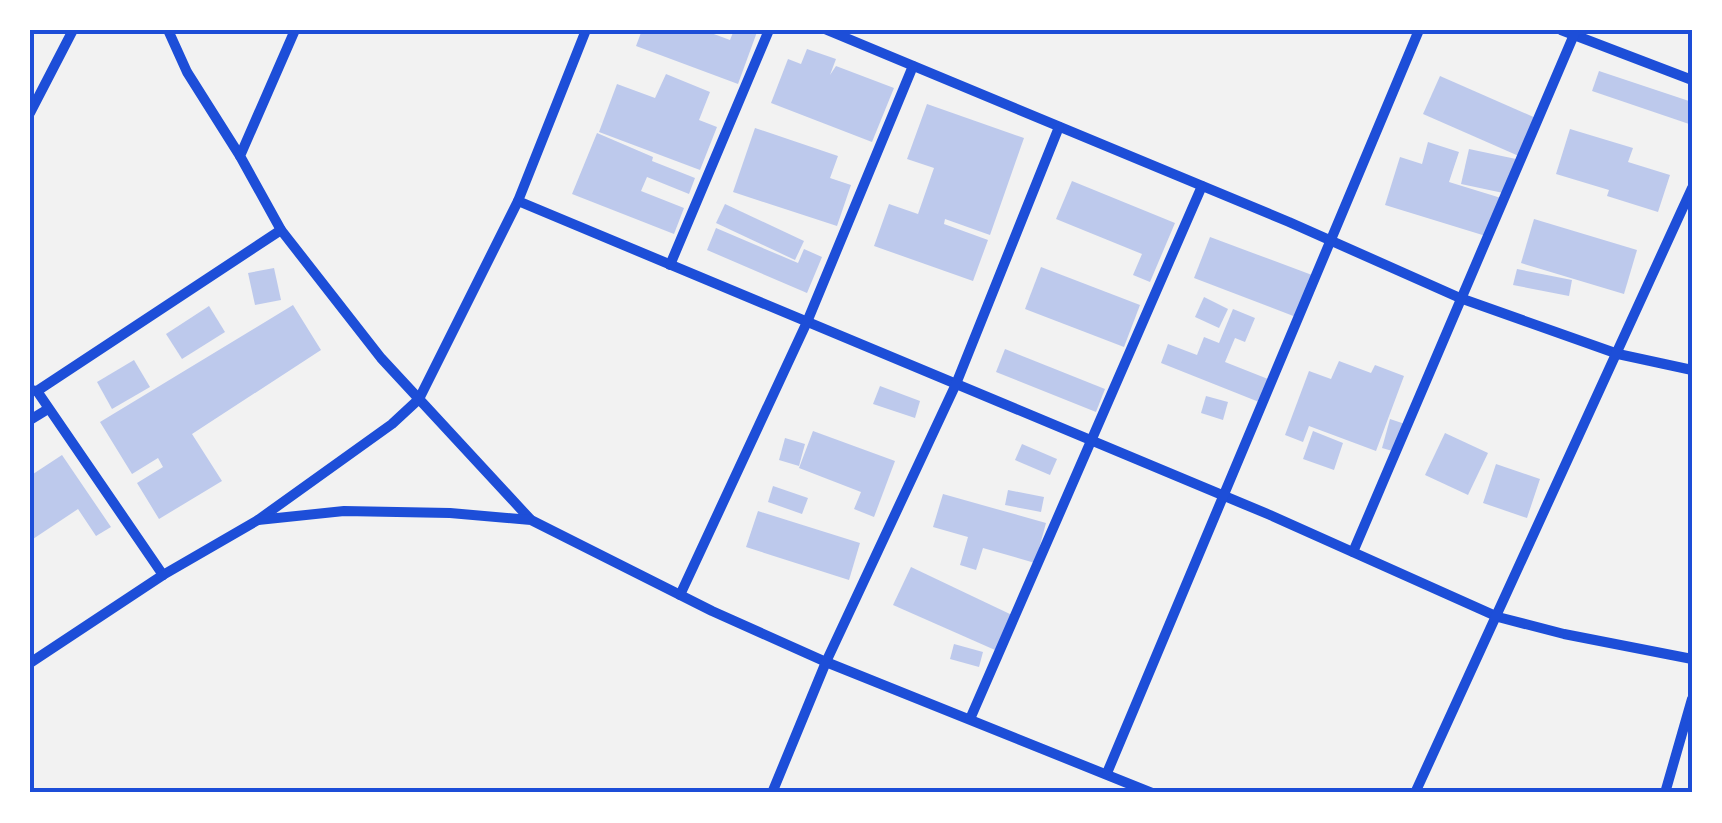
<svg xmlns="http://www.w3.org/2000/svg" width="1722" height="823" font-family="'Fira Sans Condensed',sans-serif">
<style>
.building{fill:#bdc9ec}
.lines{fill:none;stroke-linecap:round;stroke-linejoin:round}
.minor{stroke:#1d4ed8;stroke-width:10}
.neatline{fill:none;stroke:#1d4ed8;stroke-width:4}
</style>
<rect width="100%" height="100%" fill="#f2f2f2"/>
<g class="building">
<polygon points="642,30 703,30 730,40 734,30 757,32 738,84 636,46"/>
<polygon points="807,49 836,59 830,75 836,66 894,88 872,142 771,103 788,59 801,64"/>
<polygon points="1599,71 1692,102 1692,125 1592,91"/>
<polygon points="666,74 710,92 699,120 717,127 700,170 599,132 617,84 655,98"/>
<polygon points="1440,76 1538,119 1521,157 1423,114"/>
<polygon points="927,104 1024,138 990,235 945,219 944,224 988,240 973,281 874,246 889,204 918,214 934,168 907,159"/>
<polygon points="755,128 838,156 830,178 851,185 837,226 733,192"/>
<polygon points="1570,129 1633,148 1628,162 1670,175 1658,212 1607,196 1609,190 1556,174"/>
<polygon points="597,133 653,157 652,161 695,178 689,194 647,177 641,191 684,208 674,234 572,194"/>
<polygon points="1428,142 1459,152 1449,182 1501,198 1489,237 1385,205 1400,157 1422,164"/>
<polygon points="1469,149 1516,159 1508,194 1461,184"/>
<polygon points="1072,181 1175,223 1150,282 1133,275 1142,254 1056,219"/>
<polygon points="725,204 804,241 795,260 716,223"/>
<polygon points="1534,219 1637,250 1624,294 1521,263"/>
<polygon points="716,228 798,263 804,249 822,257 807,293 707,250"/>
<polygon points="1210,237 1312,275 1296,317 1194,278"/>
<polygon points="1041,267 1140,305 1124,347 1025,309"/>
<polygon points="274,268 281,300 255,305 248,273"/>
<polygon points="1517,269 1572,280 1569,296 1513,285"/>
<polygon points="1204,297 1228,309 1219,328 1195,317"/>
<polygon points="293,305 321,350 192,434 222,481 159,519 137,483 163,467 158,458 132,474 100,422"/>
<polygon points="209,306 225,332 182,359 166,334"/>
<polygon points="1233,309 1255,318 1245,342 1235,338 1225,362 1268,379 1259,402 1161,363 1168,344 1197,355 1204,337 1219,343"/>
<polygon points="1005,349 1105,389 1096,412 996,372"/>
<polygon points="134,360 150,387 112,409 97,382"/>
<polygon points="1339,361 1371,373 1375,365 1404,376 1376,451 1309,426 1303,442 1285,435 1309,371 1331,379"/>
<polygon points="880,386 920,401 915,418 873,404"/>
<polygon points="1206,396 1228,402 1223,420 1201,413"/>
<polygon points="1390,419 1405,424 1396,452 1382,448"/>
<polygon points="813,431 895,461 874,517 854,509 861,492 799,468"/>
<polygon points="1313,431 1343,443 1334,470 1303,459"/>
<polygon points="1445,433 1488,453 1468,495 1425,475"/>
<polygon points="785,438 805,444 799,466 779,460"/>
<polygon points="1022,444 1057,459 1050,475 1015,460"/>
<polygon points="62,455 111,527 96,536 78,509 30,541 30,476"/>
<polygon points="1496,464 1540,479 1527,518 1483,503"/>
<polygon points="773,486 808,498 802,514 768,502"/>
<polygon points="1008,490 1044,497 1041,512 1005,505"/>
<polygon points="943,494 1046,523 1035,563 983,548 976,570 960,565 968,537 933,527"/>
<polygon points="758,511 860,543 849,580 746,547"/>
<polygon points="911,567 1012,615 995,650 893,605"/>
<polygon points="954,644 983,652 979,667 950,659"/>
</g>
<g class="lines">
<g class="minor">
<polyline points="168,30 187,72 240,156"/>
<polyline points="586,30 518,201 1270,515 1498,617 1564,634 1692,659"/>
<polyline points="827,30 1289,222 1460,298 1618,354 1692,370"/>
<polyline points="1561,30 1692,80"/>
<polyline points="30,113 73,30"/>
<polyline points="518,201 419,399 530,519"/>
<polyline points="670,265 769,30"/>
<polyline points="30,390 37,391 281,230"/>
<polyline points="37,391 163,575"/>
<polyline points="30,420 48,409"/>
<polyline points="258,520 392,424 419,399 381,358 281,230 240,156 295,30"/>
<polyline points="1353,552 1576,30"/>
<polyline points="680,595 807,322 913,66"/>
<polyline points="30,663 163,575 258,520 344,511 450,513 531,520 712,611 826,662 1152,793"/>
<polyline points="970,719 1202,186"/>
<polyline points="1107,773 1419,30"/>
<polyline points="772,793 826,662 956,384 1059,127"/>
<polyline points="1415,793 1692,188"/>
<polyline points="1665,793 1692,699"/>
</g>
</g>
<rect width="1722" height="823" fill="none" stroke="#ffffff" stroke-width="65"/>
<rect x="32" y="32" width="1658" height="758" class="neatline"/>
</svg>
